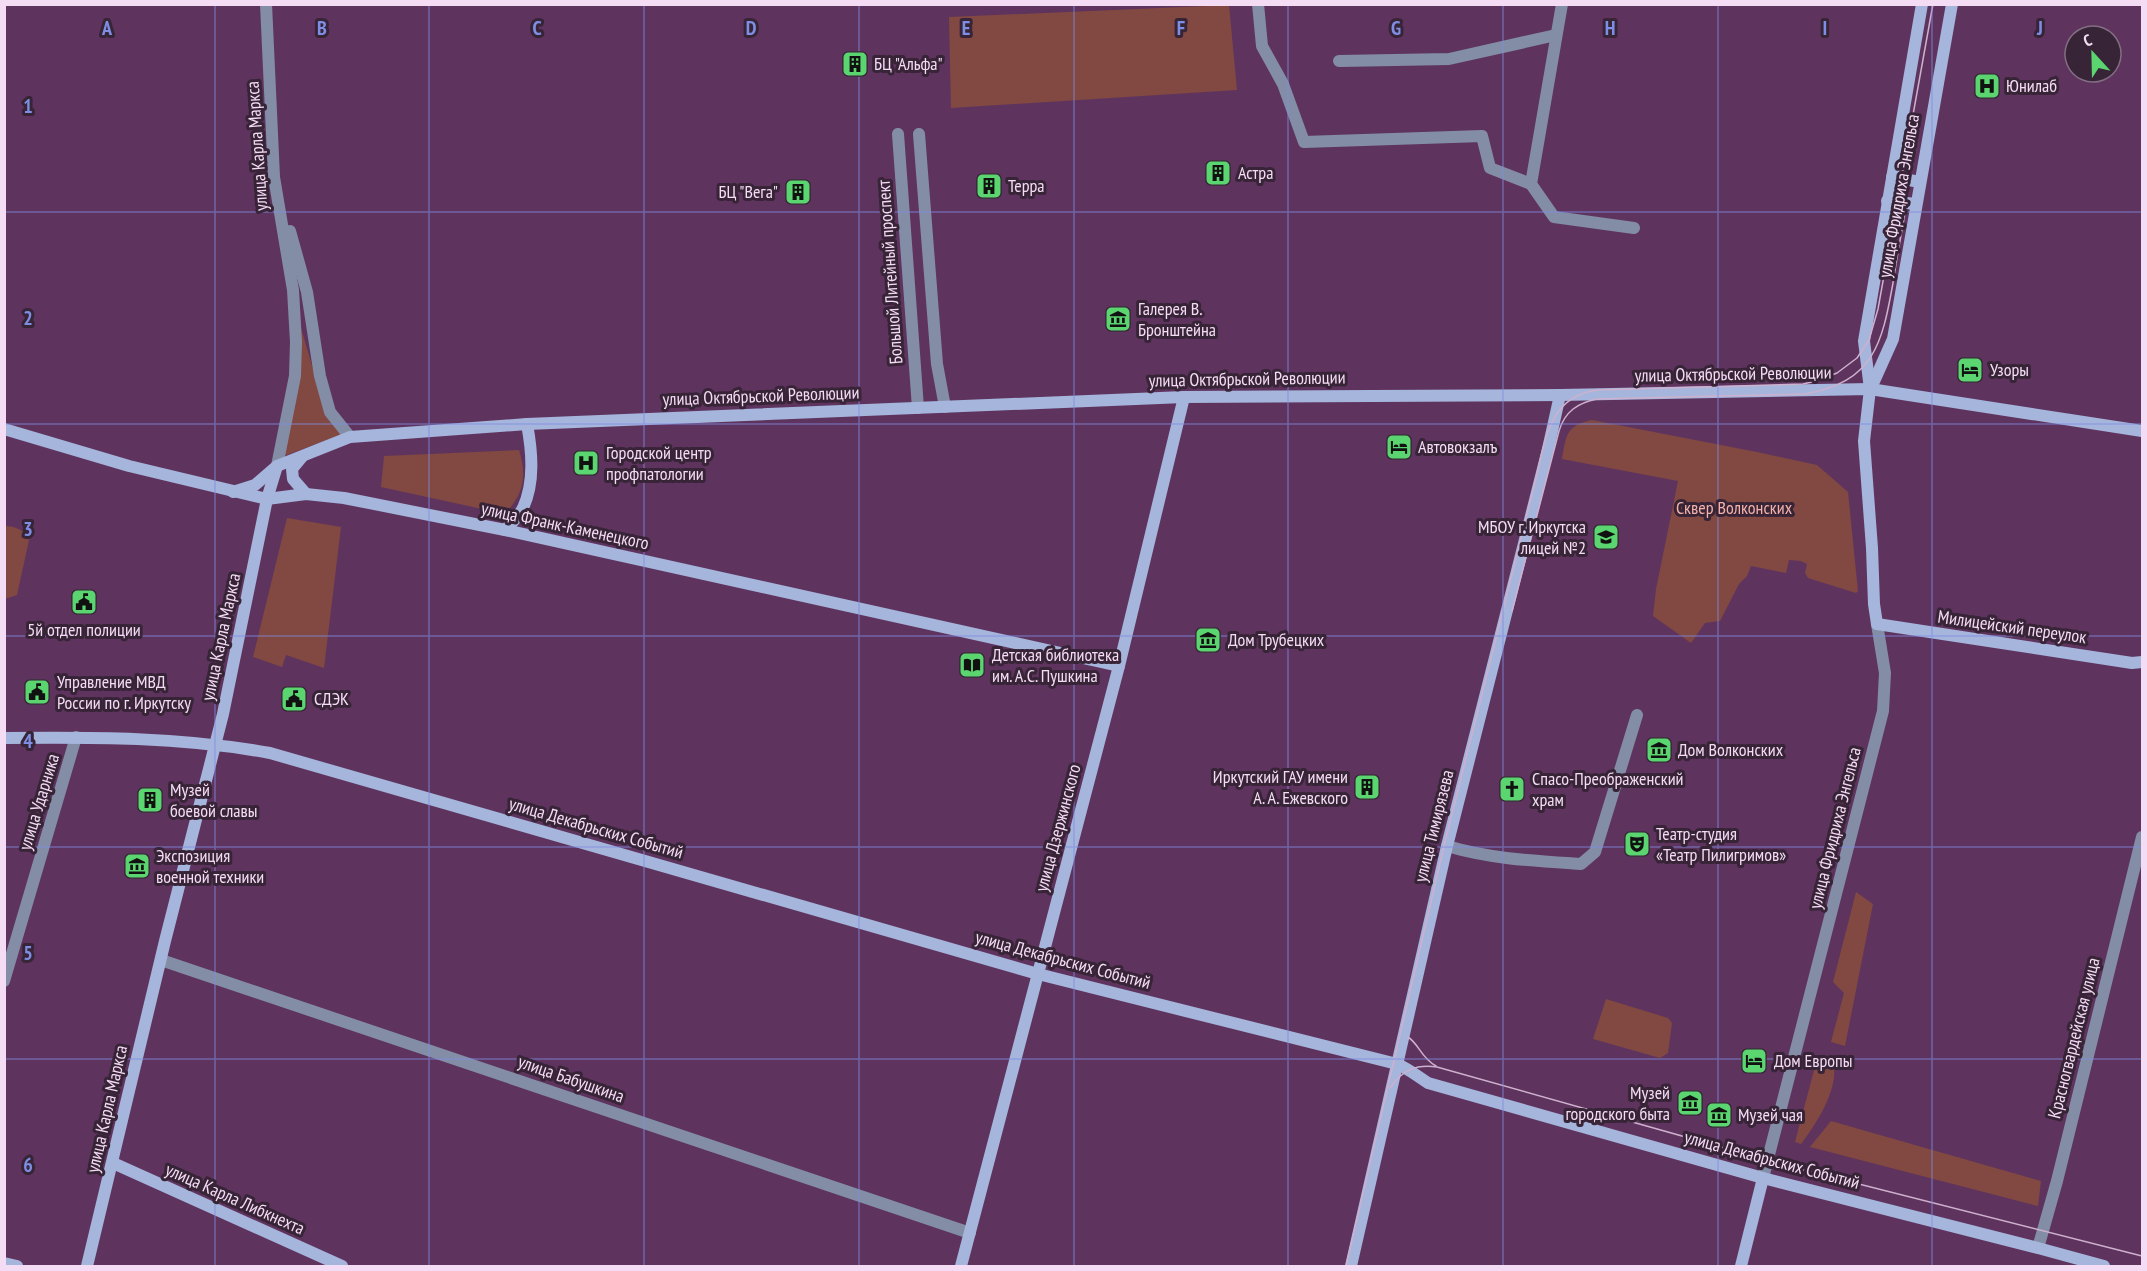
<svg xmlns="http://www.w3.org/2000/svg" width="2147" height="1271" font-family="'PT Sans Narrow',sans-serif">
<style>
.green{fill:#824842}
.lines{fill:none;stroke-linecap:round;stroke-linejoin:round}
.street{stroke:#838ea6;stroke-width:12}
.secondary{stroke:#a5b5dc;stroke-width:12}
.tram{stroke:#ceb1ce;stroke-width:1.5}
.grid{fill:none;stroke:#7e8ee5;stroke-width:1.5;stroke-opacity:0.55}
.labels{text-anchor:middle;stroke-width:6;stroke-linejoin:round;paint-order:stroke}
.poi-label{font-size:18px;fill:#f5dcf5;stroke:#372437;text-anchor:start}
.street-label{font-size:18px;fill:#f5dcf5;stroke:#372437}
.park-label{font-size:18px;fill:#f3b1a9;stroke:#372437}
.grid-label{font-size:20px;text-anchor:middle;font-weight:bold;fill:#7e8ee5;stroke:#372437;stroke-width:6;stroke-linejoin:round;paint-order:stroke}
</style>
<rect width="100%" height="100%" fill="#5e345e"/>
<g class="green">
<polygon points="1229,5 1237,90 951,108 949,17"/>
<polygon points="301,328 326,413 343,434 284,456"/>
<path d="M1592,420l165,32 60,13 31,27 10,99 -2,2 -48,-15 -3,-5 2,-9 -6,-3 -12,-1 -3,13 -35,-7 -4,10 -8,8 -19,37 -15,2 -14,20 -38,-27 3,-27 22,-108 -116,-22c4,-23 4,-34 30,-39z"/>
<path d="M519,450c8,27 5,43 -14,64l-124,-27 3,-31z"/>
<polygon points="287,518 341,527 324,668 286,655 282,667 253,657"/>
<path d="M4,526c11,0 21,4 25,14l-12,55 -12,4z"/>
<polygon points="1856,892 1873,904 1845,1046 1831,1042 1844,993 1833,982"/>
<polygon points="1606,999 1668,1018 1672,1023 1668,1053 1660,1058 1593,1039"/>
<path d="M1817,1059l16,3c7,26 -17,62 -32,82l-6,-2z"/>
<polygon points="1831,1121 2041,1181 2038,1206 1810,1147"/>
</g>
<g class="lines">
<g class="street">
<polyline points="266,4 274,177 293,290 296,342 295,376 277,466"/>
<polyline points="1258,4 1262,46 1283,84 1304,142 1482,136 1490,168 1531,184"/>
<polyline points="1562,4 1531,184 1554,217 1634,228"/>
<polyline points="1339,61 1449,59 1556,35"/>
<polyline points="898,134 918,408"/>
<polyline points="919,134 937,364 945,407"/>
<polyline points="290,231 307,292 320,376 330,412 350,437"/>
<path d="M1447,846c44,13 88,15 134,18l14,-12 42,-137"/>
<polyline points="161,960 970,1233"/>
<polyline points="4,981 76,737"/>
<polyline points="1763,1178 1883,711 1885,673 1877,624"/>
<polyline points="2038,1248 2057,1181 2142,837"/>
</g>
<g class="secondary">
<polyline points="1922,4 1864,341 1870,389 1864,441 1872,548 1874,604 1877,624 2132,663 2142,662"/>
<polyline points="1892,177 1920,182"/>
<polyline points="1887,201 1916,204"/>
<polyline points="1871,388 1893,339 1952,4"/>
<polyline points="4,429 129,466 267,499 306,494 344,498 505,530 1119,666"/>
<polyline points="302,457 292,469 293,479 306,494"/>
<polyline points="233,492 255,485 277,466 350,437 527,424 1184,397 1560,395 1870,389 2142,431"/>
<path d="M505,530c6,-6 14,-14 18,-22 12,-26 9,-57 4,-84"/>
<path d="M4,738c90,-1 178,-1 266,15l768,221 359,90c12,5 20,12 31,19l335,95 275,70 66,18"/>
<polyline points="113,1163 342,1266"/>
<polyline points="4,1263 17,1266"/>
<polyline points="87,1266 165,941 223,714 267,499 277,466"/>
<polyline points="961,1266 1119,666 1184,397"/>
<polyline points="1351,1266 1447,846 1548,449 1560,395"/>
<polyline points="1741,1266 1763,1178"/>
</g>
<g class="tram">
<path d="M1512,611l47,-180c6,-20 19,-28 38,-32l208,-5c69,-12 77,-50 88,-111 4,-27 9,-54 14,-81"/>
<path d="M1408,1037c11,7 13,21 28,29"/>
<path d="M1390,1088c12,-18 26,-24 47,-21l355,100 350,89"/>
<path d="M1346,1266l98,-420 90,-360c11,-41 12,-89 63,-96l206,-6 13,-3 21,-8 20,-15 12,-18 9,-31 55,-305"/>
</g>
</g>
<path class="grid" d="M215,4v1262M429,4v1262M644,4v1262M859,4v1262M1074,4v1262M1288,4v1262M1503,4v1262M1718,4v1262M1932,4v1262M4,212h2138M4,424h2138M4,636h2138M4,847h2138M4,1059h2138"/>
<defs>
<g id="building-square" transform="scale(1.35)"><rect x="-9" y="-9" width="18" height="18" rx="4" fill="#5ad56f" stroke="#372437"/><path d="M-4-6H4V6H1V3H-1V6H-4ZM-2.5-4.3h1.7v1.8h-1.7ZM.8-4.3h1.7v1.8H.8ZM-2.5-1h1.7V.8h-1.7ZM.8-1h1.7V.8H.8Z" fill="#111"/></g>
<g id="hospital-square" transform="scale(1.35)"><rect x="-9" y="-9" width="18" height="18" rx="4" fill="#5ad56f" stroke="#372437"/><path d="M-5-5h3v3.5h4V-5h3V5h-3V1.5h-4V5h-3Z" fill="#111"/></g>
<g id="museum-square" transform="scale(1.35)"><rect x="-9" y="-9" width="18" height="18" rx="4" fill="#5ad56f" stroke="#372437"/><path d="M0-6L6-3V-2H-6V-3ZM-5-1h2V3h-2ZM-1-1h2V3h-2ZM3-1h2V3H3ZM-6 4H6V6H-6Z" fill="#111"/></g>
<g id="hotel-square" transform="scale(1.35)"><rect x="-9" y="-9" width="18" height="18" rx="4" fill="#5ad56f" stroke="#372437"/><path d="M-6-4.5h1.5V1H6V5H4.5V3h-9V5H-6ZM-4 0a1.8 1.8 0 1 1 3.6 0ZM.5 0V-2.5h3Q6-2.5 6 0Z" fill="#111"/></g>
<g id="school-square" transform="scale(1.35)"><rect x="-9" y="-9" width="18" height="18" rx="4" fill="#5ad56f" stroke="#372437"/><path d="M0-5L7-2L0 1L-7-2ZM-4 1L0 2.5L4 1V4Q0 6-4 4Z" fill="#111"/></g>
<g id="civic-square" transform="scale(1.35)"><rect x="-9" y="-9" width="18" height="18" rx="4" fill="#5ad56f" stroke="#372437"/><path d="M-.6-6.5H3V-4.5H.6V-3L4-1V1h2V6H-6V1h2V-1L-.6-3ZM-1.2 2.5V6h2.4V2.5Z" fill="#111"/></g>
<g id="library-square" transform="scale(1.35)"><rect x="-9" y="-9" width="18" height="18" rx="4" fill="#5ad56f" stroke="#372437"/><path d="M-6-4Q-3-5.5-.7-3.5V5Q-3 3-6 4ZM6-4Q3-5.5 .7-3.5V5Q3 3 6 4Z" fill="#111"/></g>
<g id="church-square" transform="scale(1.35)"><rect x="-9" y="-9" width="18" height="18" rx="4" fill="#5ad56f" stroke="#372437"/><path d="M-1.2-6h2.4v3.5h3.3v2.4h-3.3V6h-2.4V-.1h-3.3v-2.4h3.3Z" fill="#111"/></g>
<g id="theatre-square" transform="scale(1.35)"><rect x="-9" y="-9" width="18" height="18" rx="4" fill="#5ad56f" stroke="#372437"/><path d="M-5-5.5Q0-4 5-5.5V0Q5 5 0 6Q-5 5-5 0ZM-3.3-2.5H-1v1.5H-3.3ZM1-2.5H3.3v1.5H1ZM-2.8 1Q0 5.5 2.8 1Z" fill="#111"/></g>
</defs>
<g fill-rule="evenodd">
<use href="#building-square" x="855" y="64"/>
<use href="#hospital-square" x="1987" y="86"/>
<use href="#building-square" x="1218" y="173"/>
<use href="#building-square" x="989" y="186"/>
<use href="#building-square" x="798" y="192"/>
<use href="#museum-square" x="1118" y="319"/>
<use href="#hotel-square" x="1970" y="370"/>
<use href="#hotel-square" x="1399" y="447"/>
<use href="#hospital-square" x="586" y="463"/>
<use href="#school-square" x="1606" y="537"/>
<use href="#civic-square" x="84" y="602"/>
<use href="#museum-square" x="1208" y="640"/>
<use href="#library-square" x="972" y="665"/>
<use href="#civic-square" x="37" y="692"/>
<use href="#civic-square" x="294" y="699"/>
<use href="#museum-square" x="1659" y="750"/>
<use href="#building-square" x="1367" y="787"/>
<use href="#church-square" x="1512" y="789"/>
<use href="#building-square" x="150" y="800"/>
<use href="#theatre-square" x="1637" y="844"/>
<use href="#museum-square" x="137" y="866"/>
<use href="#hotel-square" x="1754" y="1061"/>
<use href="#museum-square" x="1690" y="1103"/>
<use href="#museum-square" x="1719" y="1115"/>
</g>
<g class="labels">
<g class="poi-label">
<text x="874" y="70">БЦ "Альфа"</text>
<text x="2006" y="92">Юнилаб</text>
<text x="1238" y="179">Астра</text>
<text x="1008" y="192">Терра</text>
<text x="778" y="198" text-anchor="end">БЦ "Вега"</text>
<text x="1138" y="315">Галерея В.<tspan x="1138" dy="21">Бронштейна</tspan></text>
<text x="1990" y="376">Узоры</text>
<text x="1418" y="453">Автовокзалъ</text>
<text x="606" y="459">Городской центр<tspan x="606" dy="21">профпатологии</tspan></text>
<text x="1586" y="533" text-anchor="end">МБОУ г. Иркутска<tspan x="1586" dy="21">лицей №2</tspan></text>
<text x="84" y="636" text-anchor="middle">5й отдел полиции</text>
<text x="1228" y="646">Дом Трубецких</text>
<text x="992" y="661">Детская библиотека<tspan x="992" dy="21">им. А.С. Пушкина</tspan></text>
<text x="57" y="688">Управление МВД<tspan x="57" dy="21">России по г. Иркутску</tspan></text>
<text x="314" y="705">СДЭК</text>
<text x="1678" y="756">Дом Волконских</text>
<text x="1348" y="783" text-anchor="end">Иркутский ГАУ имени<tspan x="1348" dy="21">А. А. Ежевского</tspan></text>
<text x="1532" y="785">Спасо-Преображенский<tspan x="1532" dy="21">храм</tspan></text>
<text x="170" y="796">Музей<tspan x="170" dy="21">боевой славы</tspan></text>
<text x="1656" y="840">Театр-студия<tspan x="1656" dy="21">«Театр Пилигримов»</tspan></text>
<text x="156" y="862">Экспозиция<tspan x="156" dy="21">военной техники</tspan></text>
<text x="1774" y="1067">Дом Европы</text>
<text x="1670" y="1099" text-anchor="end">Музей<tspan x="1670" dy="21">городского быта</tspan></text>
<text x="1738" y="1121">Музей чая</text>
</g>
<g class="street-label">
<text transform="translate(257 146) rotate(-94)" y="6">улица Карла Маркса</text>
<text transform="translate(1899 196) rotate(-80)" y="6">улица Фридриха Энгельса</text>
<text transform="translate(890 272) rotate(-94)" y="6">Большой Литейный проспект</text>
<text transform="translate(1733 374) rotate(-1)" y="6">улица Октябрьской Революции</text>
<text transform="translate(1247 379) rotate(-1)" y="6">улица Октябрьской Революции</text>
<text transform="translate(761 396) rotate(-2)" y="6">улица Октябрьской Революции</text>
<text transform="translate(565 526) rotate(12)" y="6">улица Франк-Каменецкого</text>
<text transform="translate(2012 627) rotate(8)" y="6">Милицейский переулок</text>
<text transform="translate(221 637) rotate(-78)" y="6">улица Карла Маркса</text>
<text transform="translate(39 802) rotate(-73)" y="6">улица Ударника</text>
<text transform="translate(1434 826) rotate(-76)" y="6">улица Тимирязева</text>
<text transform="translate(596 828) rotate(16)" y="6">улица Декабрьских Событий</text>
<text transform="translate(1058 828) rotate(-75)" y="6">улица Дзержинского</text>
<text transform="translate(1835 828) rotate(-76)" y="6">улица Фридриха Энгельса</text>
<text transform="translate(1063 960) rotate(15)" y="6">улица Декабрьских Событий</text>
<text transform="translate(2074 1038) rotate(-76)" y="6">Красногвардейская улица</text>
<text transform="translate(571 1079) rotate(19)" y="6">улица Бабушкина</text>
<text transform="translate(107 1109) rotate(-77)" y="6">улица Карла Маркса</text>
<text transform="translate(1772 1160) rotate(15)" y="6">улица Декабрьских Событий</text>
<text transform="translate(235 1199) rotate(24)" y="6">улица Карла Либкнехта</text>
</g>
<g class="park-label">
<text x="1734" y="514">Сквер Волконских</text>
</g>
</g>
<g class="grid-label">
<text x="107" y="35">A</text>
<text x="322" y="35">B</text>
<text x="537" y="35">C</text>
<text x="751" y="35">D</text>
<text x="966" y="35">E</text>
<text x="1181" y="35">F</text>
<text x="1396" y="35">G</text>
<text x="1610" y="35">H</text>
<text x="1825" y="35">I</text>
<text x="2040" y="35">J</text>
<text x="28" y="113">1</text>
<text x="28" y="325">2</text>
<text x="28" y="536">3</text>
<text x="28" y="748">4</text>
<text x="28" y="960">5</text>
<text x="28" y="1172">6</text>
</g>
<rect width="2147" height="1271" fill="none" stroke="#f5dcf5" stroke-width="12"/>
<g transform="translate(2093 54) rotate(338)"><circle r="28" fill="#372437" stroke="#836e83" stroke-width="1.5"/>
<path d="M0-4.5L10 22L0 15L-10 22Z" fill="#5ad56f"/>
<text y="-9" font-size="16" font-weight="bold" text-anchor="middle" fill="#f5dcf5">С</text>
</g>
</svg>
